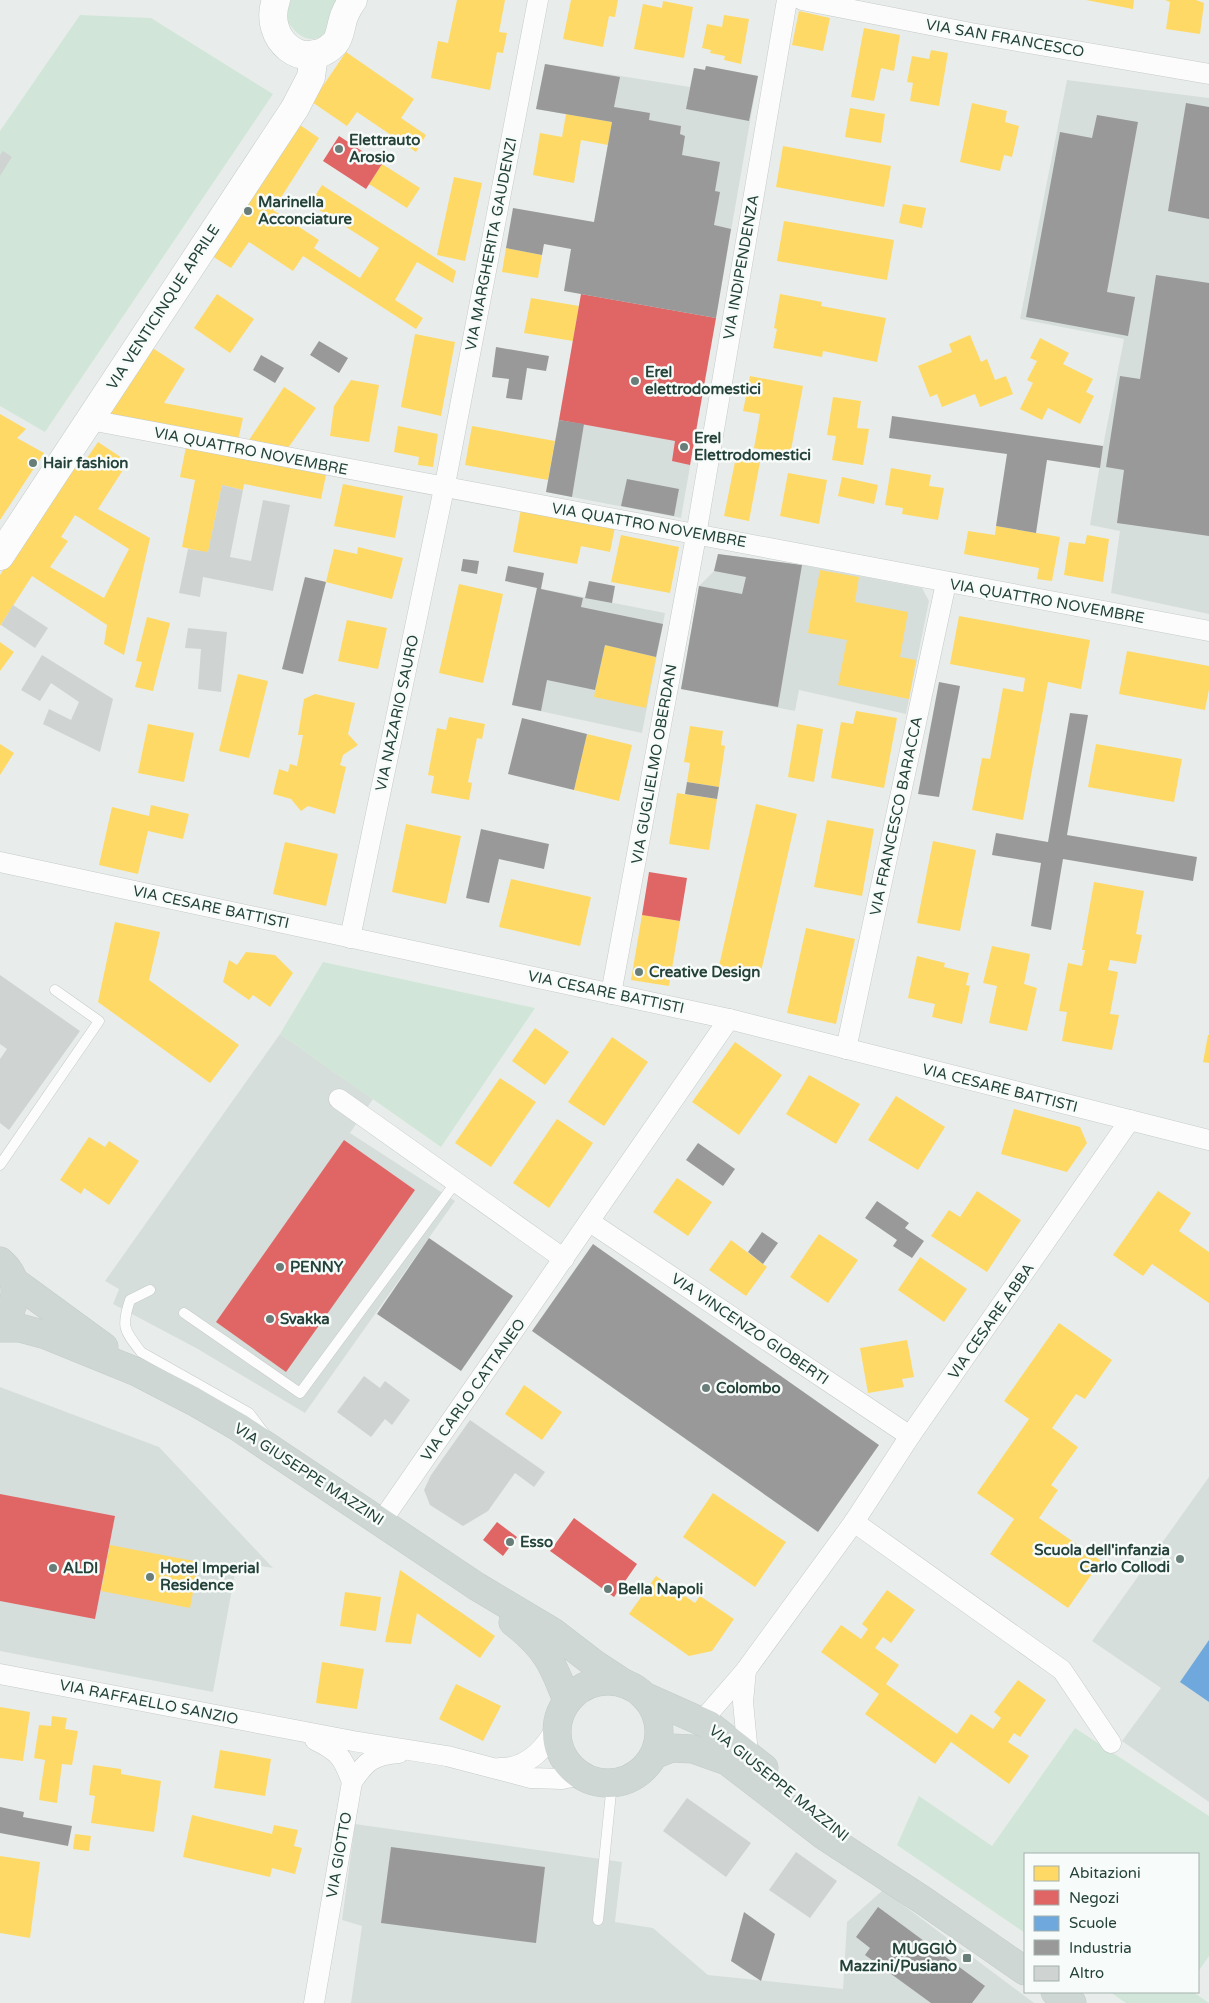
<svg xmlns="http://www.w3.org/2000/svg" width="1209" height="2003" font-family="'Varela Round',sans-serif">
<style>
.built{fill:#d6dedb}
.green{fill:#d1e6d8}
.homes{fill:#ffd966;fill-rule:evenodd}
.shops{fill:#e06666}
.schools{fill:#6fa8dc}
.industry{fill:#999}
.building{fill:#cfd4d2}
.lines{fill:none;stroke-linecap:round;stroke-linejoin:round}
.service-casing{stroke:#c5cac8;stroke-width:11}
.minor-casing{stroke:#c5cac8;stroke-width:21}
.secondary-casing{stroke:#c3cbc8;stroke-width:29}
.primary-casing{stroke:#c3ccc9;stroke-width:29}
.service{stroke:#fcfcfc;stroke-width:10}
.minor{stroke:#fcfcfc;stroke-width:20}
.secondary{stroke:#fcfcfc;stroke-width:28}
.primary{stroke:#cfd7d5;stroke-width:28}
.poi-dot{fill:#697e78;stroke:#f7fbf9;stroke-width:2}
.labels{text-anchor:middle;stroke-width:5;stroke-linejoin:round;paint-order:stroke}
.street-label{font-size:15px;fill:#24423a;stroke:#f7fbf9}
.poi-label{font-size:15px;font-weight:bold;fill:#24423a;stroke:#f7fbf9;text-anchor:start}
</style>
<rect width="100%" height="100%" fill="#e8edeb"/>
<g class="built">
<polygon points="545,64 690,87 694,68 705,70 706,66 758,76 681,518 546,492 612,122 536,109"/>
<polygon points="1067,80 1209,98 1209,614 1111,593 1120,531 1090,525 1103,446 1124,339 1020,319"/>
<polygon points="718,554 802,565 922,588 929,601 906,714 799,690 795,711 681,689 699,586 714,571"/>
<polygon points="537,588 665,613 642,733 512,705"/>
<polygon points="280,1034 373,1099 350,1133 455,1201 305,1413 196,1348 113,1304 119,1289 105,1281"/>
<polygon points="0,1387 159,1447 273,1568 237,1562 213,1692 0,1651"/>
<polygon points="1209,1477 1209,1802 1122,1741 1161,1688 1092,1641"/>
<polygon points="355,1824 622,1862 615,1922 653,1928 708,1975 843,1989 847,1922 883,1890 1034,2003 351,2003 362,1926 342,1920"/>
</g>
<g class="green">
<path d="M291,0h47c-3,9 -5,23 -10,30 -15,20 -37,3 -42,-14z"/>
<polygon points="80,15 151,18 273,94 45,432 0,406 0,131"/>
<polygon points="323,962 535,1008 441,1147 280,1034"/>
<polygon points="1075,1728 1209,1816 1209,1956 1198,1972 1198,1854 1025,1854 1025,1933 897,1845 919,1796 992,1846"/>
<polygon points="1110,1992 1193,1992 1209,2003 1126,2003"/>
</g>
<g class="homes">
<polygon points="457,0 505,0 499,32 507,33 503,53 497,52 490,90 431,78 438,41 448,43"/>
<polygon points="571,0 618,0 615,17 609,16 603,47 563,39"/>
<polygon points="1086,0 1134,0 1133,9"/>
<polygon points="1165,0 1196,0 1204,3 1200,34 1166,29 1170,2"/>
<polygon points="663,1 693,7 684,58 634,49 643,4 662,8"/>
<polygon points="799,11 830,18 823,51 792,45"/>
<polygon points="724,15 749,19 741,64 724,60 725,56 710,53 711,50 702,48 707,24 722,27"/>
<polygon points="864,28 900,35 894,71 881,68 874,101 851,97"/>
<polygon points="931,50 948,53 939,106 910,101 913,83 907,82 912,56 929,59"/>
<polygon points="346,52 414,99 401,118 426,135 416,152 357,112 347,126 312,102"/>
<polygon points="972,103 1007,111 1005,122 1019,126 1012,157 1004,155 1000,171 960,162"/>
<polygon points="850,108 885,114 881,143 845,137"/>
<polygon points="566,114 612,122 608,145 581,140 574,183 533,175 540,133 562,137"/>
<polygon points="297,123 319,138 273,210 319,240 314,248 360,278 379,248 310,204 322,185 456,271 453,283 417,262 395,300 423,318 416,329 303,256 293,271 249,242 231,268 212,256"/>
<polygon points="783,146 891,166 884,207 776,187"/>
<polygon points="382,164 420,188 407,208 369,184"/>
<polygon points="454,177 482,183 465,261 437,255"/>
<polygon points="903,204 926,208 922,228 899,223"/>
<polygon points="784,221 894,240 887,280 777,261"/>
<polygon points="506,248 542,255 538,278 502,272"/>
<polygon points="217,294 254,319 230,353 194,328"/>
<polygon points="780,294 822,302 821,306 886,318 877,362 823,351 822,357 773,348 777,329 774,328"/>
<polygon points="531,298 579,306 573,341 524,333"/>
<polygon points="415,334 455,342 441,416 401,407"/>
<polygon points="970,335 981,362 987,359 995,380 1006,376 1013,394 980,407 975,394 942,407 937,394 930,397 918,366 952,352 949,344"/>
<polygon points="1040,338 1069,353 1063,364 1093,379 1086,392 1094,396 1080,424 1048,408 1042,420 1020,409 1033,383 1027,380 1037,361 1030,358"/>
<polygon points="151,347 185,369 164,403 243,418 238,440 105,416"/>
<polygon points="750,376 803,386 790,455 754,448 760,414 743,411"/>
<polygon points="351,380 379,385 369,442 330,436 334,406"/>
<polygon points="284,387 316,408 288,448 249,440"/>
<polygon points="833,397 861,401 857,428 869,429 863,465 832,460 836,436 827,435"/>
<polygon points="0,414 26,429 17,438 44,453 0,520"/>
<polygon points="398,426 438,434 433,467 418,465 419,457 394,452"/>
<polygon points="472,426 555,441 548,480 465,465"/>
<path d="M98,442l30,20 -30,47 52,29 -26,117 -20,-11 3,-19 -75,-49 -32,50v-51l73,-113 8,5zM75,515l54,34 -25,49 -54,-31 18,-26 -7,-4z"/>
<polygon points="186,447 326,475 321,499 244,484 243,490 222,485 208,553 182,547 195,480 180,477"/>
<polygon points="736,457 760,462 749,521 724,516"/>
<polygon points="891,468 931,475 929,486 944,488 938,520 902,514 903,508 885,505"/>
<polygon points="788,473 827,480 819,524 780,516"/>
<polygon points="842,477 878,485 874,504 838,496"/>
<polygon points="343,484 403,496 395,538 334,526"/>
<polygon points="521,509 615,527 610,552 581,546 577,564 513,552"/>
<polygon points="996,526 1060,537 1052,581 1037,579 1039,568 964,554 968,531 995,535"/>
<polygon points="621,535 679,547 670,593 611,582"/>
<polygon points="1087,535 1109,539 1103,582 1064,575 1069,542 1085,544"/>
<polygon points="358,547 403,558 392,599 326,582 334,549 357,554"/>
<polygon points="820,570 859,577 855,602 908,612 900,657 916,660 909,699 838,685 847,640 808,633"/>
<polygon points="459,584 503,594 483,683 439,673"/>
<polygon points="959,616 1090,640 1081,689 1048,682 1023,820 972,810 982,758 990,759 1003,688 1023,692 1025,678 950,664"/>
<polygon points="147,617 170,623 153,691 135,687 142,662 136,661"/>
<polygon points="347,620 387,628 378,669 338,661"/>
<polygon points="0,642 14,652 0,671"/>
<polygon points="605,645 656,657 646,708 594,697"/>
<polygon points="1127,651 1209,666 1209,689 1205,710 1119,694"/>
<polygon points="238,674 268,681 249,758 219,751"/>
<polygon points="315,694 355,703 348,734 358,745 343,755 340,765 346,767 335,814 308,806 301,811 291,799 273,794 279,769 288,772 290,764 297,766 303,735 298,735 304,699"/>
<polygon points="856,711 897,718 884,788 831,778 841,722 853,724"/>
<polygon points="449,717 485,724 482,739 477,738 468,782 472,783 469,800 431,793 434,776 428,775 437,728 446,730"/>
<polygon points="148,724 194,733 184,782 138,773"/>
<polygon points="797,724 823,729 814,782 788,777"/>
<polygon points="690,726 723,731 721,745 725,746 719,787 687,782 690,763 684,762"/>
<polygon points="587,734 632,745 619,801 574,790"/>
<polygon points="0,744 14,753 0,775"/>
<polygon points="1096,744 1182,759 1174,802 1088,787"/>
<polygon points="677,793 717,799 709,850 669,844"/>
<polygon points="756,804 797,814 760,976 719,966"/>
<polygon points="151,805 189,814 183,839 148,831 138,874 99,865 112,807 149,816"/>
<polygon points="827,820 874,829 862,896 814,887"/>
<polygon points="406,824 461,836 446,904 392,892"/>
<polygon points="933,841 976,850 960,931 917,923"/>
<polygon points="285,842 338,854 326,906 273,894"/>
<polygon points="511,879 591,897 580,946 499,927"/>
<polygon points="1094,882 1144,891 1136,934 1142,935 1136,964 1110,960 1108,970 1118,972 1110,1014 1119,1015 1112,1050 1062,1041 1067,1012 1059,1011 1068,963 1082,966 1085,950 1082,950"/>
<polygon points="642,915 680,921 669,986 631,980"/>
<polygon points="115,922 160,932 149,980 239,1045 210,1083 98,1002"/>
<polygon points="806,928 855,939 836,1024 787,1013"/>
<polygon points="992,946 1030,954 1024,984 1037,988 1027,1031 989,1023 997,986 983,983"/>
<polygon points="246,952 275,955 293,973 270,1007 253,995 249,1000 223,982 229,960 237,965"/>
<polygon points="917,956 945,963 944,967 969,973 966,985 970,986 962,1024 932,1017 935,1004 908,998"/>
<polygon points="535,1028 569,1052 545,1085 512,1061"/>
<polygon points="1208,1035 1209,1035 1209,1063 1203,1062"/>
<polygon points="612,1037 648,1062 604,1126 568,1102"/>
<polygon points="735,1042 782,1075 739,1135 692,1102"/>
<polygon points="809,1075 860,1104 836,1144 786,1114"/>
<polygon points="500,1078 536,1102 491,1167 455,1143"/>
<polygon points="896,1096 945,1127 918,1170 868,1140"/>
<polygon points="1014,1109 1080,1127 1087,1143 1067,1172 1001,1154"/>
<polygon points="557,1119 593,1143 549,1208 513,1183"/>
<polygon points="89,1137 105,1147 109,1141 139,1161 109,1205 84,1188 81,1194 60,1180"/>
<polygon points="677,1178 712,1202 688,1236 653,1212"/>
<polygon points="977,1191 1021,1220 987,1272 931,1236 949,1210 960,1217"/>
<polygon points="1158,1191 1191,1213 1179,1231 1209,1252 1209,1303 1152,1264 1143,1276 1113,1255"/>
<polygon points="819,1234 858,1260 828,1303 790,1277"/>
<polygon points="731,1240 767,1267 746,1296 709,1270"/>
<polygon points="920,1257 967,1289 944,1322 898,1290"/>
<polygon points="1059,1323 1112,1360 1085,1399 1076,1394 1052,1428 1078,1447 1051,1485 1058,1490 1039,1518 1101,1561 1068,1608 990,1554 1014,1519 977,1493 1029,1419 1004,1401"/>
<polygon points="907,1340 914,1377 902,1379 904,1387 868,1393 860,1348"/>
<polygon points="524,1385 562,1412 542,1440 505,1414"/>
<polygon points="713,1493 786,1542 755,1587 683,1537"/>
<polygon points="110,1545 199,1562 190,1608 101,1591"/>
<polygon points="400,1570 495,1636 480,1658 417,1613 411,1644 385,1642"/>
<polygon points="656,1576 695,1603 700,1596 734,1619 712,1651 689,1656 629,1614"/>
<polygon points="887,1590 915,1610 891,1643 883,1637 875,1648 899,1665 886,1684 957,1734 971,1714 993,1729 1001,1718 994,1712 1018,1680 1046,1700 1020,1737 1014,1733 1008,1742 1029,1756 1009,1784 951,1742 935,1764 865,1714 879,1694 821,1652 841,1625 861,1639 868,1629 862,1624"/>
<polygon points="345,1592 381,1597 376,1631 340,1626"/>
<polygon points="322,1662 364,1669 357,1709 316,1703"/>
<polygon points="456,1684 501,1706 483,1741 439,1719"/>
<polygon points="0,1707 30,1712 23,1761 0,1758"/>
<polygon points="52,1716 67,1718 65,1729 78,1731 72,1765 62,1764 57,1803 39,1800 45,1760 34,1758 39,1725 51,1726"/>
<polygon points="220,1750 271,1759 265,1796 214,1788"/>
<polygon points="93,1765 121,1769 121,1774 161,1781 154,1832 91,1823 95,1796 89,1795"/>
<polygon points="192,1815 272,1834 274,1825 298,1830 294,1846 302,1848 295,1874 272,1868 270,1877 183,1857"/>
<polygon points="75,1834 91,1836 89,1851 73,1849"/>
<polygon points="0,1856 40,1862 30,1938 0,1933"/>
</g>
<g class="shops">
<polygon points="339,136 382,164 366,189 323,161"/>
<polygon points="581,294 716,318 690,465 672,461 675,441 559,420"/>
<polygon points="649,872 687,878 680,921 642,915"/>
<polygon points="344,1140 415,1190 286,1372 216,1322"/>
<polygon points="0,1494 115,1516 95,1619 0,1601"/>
<polygon points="574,1518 637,1564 614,1597 550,1551"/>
<polygon points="497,1522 517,1537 503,1556 483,1540"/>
</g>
<polygon class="schools" points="1209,1640 1209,1702 1180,1682"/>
<g class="industry">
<polygon points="545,64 620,77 614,107 650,113 649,120 681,126 680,134 685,136 682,155 720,162 715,191 720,192 714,225 731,229 716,318 564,291 571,249 544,244 542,255 506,248 513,208 594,222 612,122 536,109"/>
<polygon points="706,66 758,76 749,121 686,109 694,68 705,70"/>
<polygon points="1186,103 1209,107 1209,219 1168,211"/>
<polygon points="1097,115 1138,122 1107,292 1135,297 1128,336 1026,317 1060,132 1092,138"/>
<polygon points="1156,275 1209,283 1209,536 1117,523 1124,470 1106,467 1120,376 1140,379"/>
<polygon points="319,341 348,358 339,373 310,355"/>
<polygon points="496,347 549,356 546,371 527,368 522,400 506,398 509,379 492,377"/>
<polygon points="261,355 284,368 275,383 253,370"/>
<polygon points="892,416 1103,446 1100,468 1047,460 1036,533 996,526 1007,454 889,438"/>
<polygon points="559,420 584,424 572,497 546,492"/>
<polygon points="627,479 679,489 674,516 621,506"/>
<polygon points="718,554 802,565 778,707 681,689 699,586 742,594 746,577 714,571"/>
<polygon points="463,559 479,561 477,574 461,571"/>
<polygon points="508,566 544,573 541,589 583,598 581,607 663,624 656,657 605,645 595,690 547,680 541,711 512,705 537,588 505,581"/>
<polygon points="305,577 326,582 303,674 282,669"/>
<polygon points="589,581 615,586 612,603 585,598"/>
<polygon points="939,682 960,686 939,797 918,794"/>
<polygon points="1070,713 1088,715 1067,835 1197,857 1193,881 1063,859 1051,930 1031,926 1041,863 992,855 996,833 1048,842"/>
<polygon points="522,718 587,734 574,790 508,774"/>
<polygon points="687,782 719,787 717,799 685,794"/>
<polygon points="481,829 549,844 544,869 499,859 489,903 466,898"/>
<polygon points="698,1143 735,1169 723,1186 686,1160"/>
<polygon points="877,1201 909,1223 905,1228 924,1241 912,1258 893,1246 897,1240 865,1218"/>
<polygon points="762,1232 778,1243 763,1264 748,1252"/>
<polygon points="429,1238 513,1296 461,1371 377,1314"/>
<polygon points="593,1244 879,1445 818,1532 532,1331"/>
<polygon points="0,1807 24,1812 23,1817 72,1826 68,1846 0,1833"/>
<polygon points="391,1847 545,1867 536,1943 381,1923"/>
<polygon points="878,1907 985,1986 972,2003 931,2003 865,1955 870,1948 856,1937"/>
<polygon points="744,1912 775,1934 761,1981 731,1961"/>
</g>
<g class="building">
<polygon points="3,151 12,157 0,176 0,155"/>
<polygon points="222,485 243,490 230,557 251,561 263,500 290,505 273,591 203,577 200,597 179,593 188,549 208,552"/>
<polygon points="13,605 48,628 35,648 1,625"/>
<polygon points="188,628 227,632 221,692 198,689 201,649 185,648"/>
<polygon points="42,655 113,699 100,752 43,724 49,709 71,720 79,702 51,683 40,701 21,690"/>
<polygon points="0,975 80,1031 9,1130 0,1123 0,1059 7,1049 0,1044"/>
<polygon points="364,1376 380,1388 385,1381 410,1400 392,1425 385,1419 371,1437 337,1412"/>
<polygon points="470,1420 545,1472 534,1487 515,1473 488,1511 463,1526 430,1505 424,1490 431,1475"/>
<polygon points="687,1798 751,1843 726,1877 663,1831"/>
<polygon points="796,1852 837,1881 810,1918 769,1890"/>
</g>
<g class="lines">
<g class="service-casing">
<g id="service">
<polyline points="0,1165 99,1021 55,990"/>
<path d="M150,1290l-20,10c-9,27 -6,30 11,52l108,61 15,20"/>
<polyline points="184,1313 300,1393 456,1182"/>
<polyline points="598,1920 612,1783"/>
</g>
</g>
<g class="minor-casing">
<g id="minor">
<polyline points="802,0 971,33 1209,74"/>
<polyline points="90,420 1209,631"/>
<polyline points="0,862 729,1019 1209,1140"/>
<polyline points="350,938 447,474 538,0"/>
<polyline points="611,994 694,547 787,0"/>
<polyline points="846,1049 946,583"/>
<polyline points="339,1099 564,1259"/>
<polyline points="590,1222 910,1436"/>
<polyline points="381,1522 729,1019"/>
<polyline points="854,1522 1062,1670 1111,1743"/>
<polyline points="746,1670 743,1702 748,1754"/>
<polyline points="0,1674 353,1741 447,1756 531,1778 562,1779 581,1775"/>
<polyline points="702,1721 746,1670 854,1522 910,1436 1130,1120"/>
<path d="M315,1740c25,12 28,18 37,42"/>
<path d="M499,1768c28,1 46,-19 58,-42"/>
<path d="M314,2003l38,-221c14,-21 21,-27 47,-29"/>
</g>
</g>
<g class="secondary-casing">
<g id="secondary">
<path d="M276,0c-14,39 28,75 59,43 6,-7 6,-21 10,-29 2,-5 5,-10 8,-14"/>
<polyline points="0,556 295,108 311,77 314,54"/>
</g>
</g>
<g class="primary-casing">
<g id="primary">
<path d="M0,1261c22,19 18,44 0,64"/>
<polyline points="15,1282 104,1347"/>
<polyline points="0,1328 20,1328 46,1335 137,1372 193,1401 238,1427 476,1586 553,1632 596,1665 625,1684"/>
<path d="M513,1622c32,25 40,41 54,79"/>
<circle cx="608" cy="1732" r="51"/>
<polyline points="644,1696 709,1725 764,1768"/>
<polyline points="654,1755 671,1748 693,1749 727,1761 823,1835 924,1901 1025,1971"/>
<polyline points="1055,1992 1072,2003"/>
</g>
</g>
<use href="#service" class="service"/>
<use href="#minor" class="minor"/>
<use href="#secondary" class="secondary"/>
<use href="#primary" class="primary"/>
</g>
<g class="poi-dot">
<circle cx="339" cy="149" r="5"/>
<circle cx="248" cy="211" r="5"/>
<circle cx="635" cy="381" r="5"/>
<circle cx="684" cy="447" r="5"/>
<circle cx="33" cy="463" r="5"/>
<circle cx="639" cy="972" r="5"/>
<circle cx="280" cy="1267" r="5"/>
<circle cx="270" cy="1319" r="5"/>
<circle cx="706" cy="1388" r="5"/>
<circle cx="510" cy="1542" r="5"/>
<circle cx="1180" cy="1559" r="5"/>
<circle cx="53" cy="1568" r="5"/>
<circle cx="150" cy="1577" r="5"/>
<circle cx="608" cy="1589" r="5"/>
<rect x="962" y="1953" width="10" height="10" rx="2.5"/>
</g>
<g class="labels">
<g class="street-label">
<text transform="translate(1005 38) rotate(10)" y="5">VIA SAN FRANCESCO</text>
<text transform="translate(491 244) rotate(-79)" y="5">VIA MARGHERITA GAUDENZI</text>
<text transform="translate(741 267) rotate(-80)" y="5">VIA INDIPENDENZA</text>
<text transform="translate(163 307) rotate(-57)" y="5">VIA VENTICINQUE APRILE</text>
<text transform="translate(251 451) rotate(11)" y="5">VIA QUATTRO NOVEMBRE</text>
<text transform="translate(649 525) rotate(10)" y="5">VIA QUATTRO NOVEMBRE</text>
<text transform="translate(1047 601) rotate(10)" y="5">VIA QUATTRO NOVEMBRE</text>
<text transform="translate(397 713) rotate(-78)" y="5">VIA NAZARIO SAURO</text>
<text transform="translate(654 764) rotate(-80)" y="5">VIA GUGLIELMO OBERDAN</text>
<text transform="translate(896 816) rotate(-78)" y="5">VIA FRANCESCO BARACCA</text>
<text transform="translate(211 907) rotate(12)" y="5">VIA CESARE BATTISTI</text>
<text transform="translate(606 992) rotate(12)" y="5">VIA CESARE BATTISTI</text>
<text transform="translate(1000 1088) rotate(14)" y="5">VIA CESARE BATTISTI</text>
<text transform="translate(991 1321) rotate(-55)" y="5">VIA CESARE ABBA</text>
<text transform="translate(750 1329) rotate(34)" y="5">VIA VINCENZO GIOBERTI</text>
<text transform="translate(473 1390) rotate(-55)" y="5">VIA CARLO CATTANEO</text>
<text transform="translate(309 1474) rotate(33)" y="5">VIA GIUSEPPE MAZZINI</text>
<text transform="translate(149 1702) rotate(11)" y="5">VIA RAFFAELLO SANZIO</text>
<text transform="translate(779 1783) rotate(39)" y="5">VIA GIUSEPPE MAZZINI</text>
<text transform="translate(339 1855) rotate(-80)" y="5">VIA GIOTTO</text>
</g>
<g class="poi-label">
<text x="349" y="145">Elettrauto<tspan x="349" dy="17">Arosio</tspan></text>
<text x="258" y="207">Marinella<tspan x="258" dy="17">Acconciature</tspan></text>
<text x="645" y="377">Erel<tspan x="645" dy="17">elettrodomestici</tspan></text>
<text x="694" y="443">Erel<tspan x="694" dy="17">Elettrodomestici</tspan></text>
<text x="43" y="468">Hair fashion</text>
<text x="649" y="977">Creative Design</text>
<text x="290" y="1272">PENNY</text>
<text x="280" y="1324">Svakka</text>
<text x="716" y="1393">Colombo</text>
<text x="520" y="1547">Esso</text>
<text x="1170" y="1555" text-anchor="end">Scuola dell'infanzia<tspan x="1170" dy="17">Carlo Collodi</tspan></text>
<text x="63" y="1573">ALDI</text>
<text x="160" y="1573">Hotel Imperial<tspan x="160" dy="17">Residence</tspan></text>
<text x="618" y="1594">Bella Napoli</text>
<text x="957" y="1954" text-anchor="end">MUGGIÒ<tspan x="957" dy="17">Mazzini/Pusiano</tspan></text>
</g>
</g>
<rect x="1024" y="1853" width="175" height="140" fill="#f7fbf9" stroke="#a3b1ad"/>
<rect x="1034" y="1866" width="25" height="15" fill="#ffd966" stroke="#a3b1ad"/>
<text x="1069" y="1878" font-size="15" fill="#24423a">Abitazioni</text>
<rect x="1034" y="1890" width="25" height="15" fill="#e06666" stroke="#a3b1ad"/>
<text x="1069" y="1903" font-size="15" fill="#24423a">Negozi</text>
<rect x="1034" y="1916" width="25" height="15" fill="#6fa8dc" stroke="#a3b1ad"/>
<text x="1069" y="1928" font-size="15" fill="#24423a">Scuole</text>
<rect x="1034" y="1940" width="25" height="15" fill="#999999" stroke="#a3b1ad"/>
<text x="1069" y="1953" font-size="15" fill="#24423a">Industria</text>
<rect x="1034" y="1966" width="25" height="15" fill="#cfd4d2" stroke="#a3b1ad"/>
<text x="1069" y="1978" font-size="15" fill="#24423a">Altro</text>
</svg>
